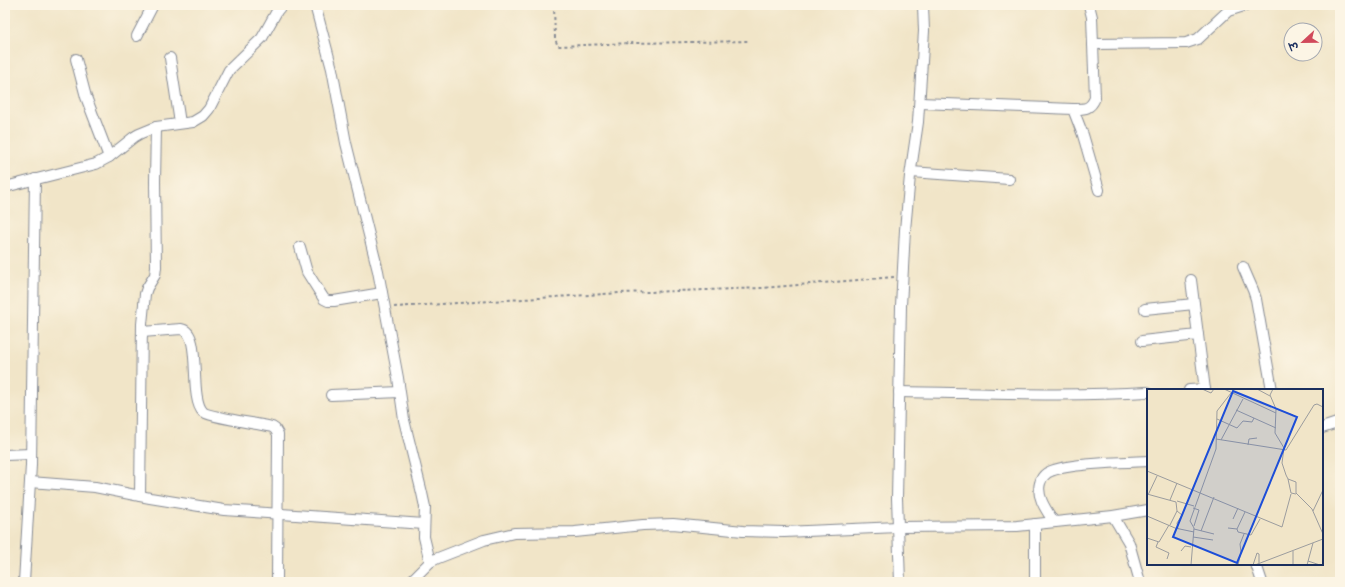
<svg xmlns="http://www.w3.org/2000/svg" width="1345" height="587" font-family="Mynerve,'Playpen Sans Deva',sans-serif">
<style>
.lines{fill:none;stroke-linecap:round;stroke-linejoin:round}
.minor-casing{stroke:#868a93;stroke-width:12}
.path{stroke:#868a93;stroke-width:2;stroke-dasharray:3 3;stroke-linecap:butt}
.minor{stroke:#fff;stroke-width:10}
.inset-road{fill:none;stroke:#9b9c9e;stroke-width:1}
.view{fill:#1d4ed8;fill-opacity:0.15;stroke:#1d4ed8;stroke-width:2}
.inset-edge{fill:none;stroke:#1b2f5e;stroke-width:2}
</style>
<rect width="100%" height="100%" fill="#fcf5e5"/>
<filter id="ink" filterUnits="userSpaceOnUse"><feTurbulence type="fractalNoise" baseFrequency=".025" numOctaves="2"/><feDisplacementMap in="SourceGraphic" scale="8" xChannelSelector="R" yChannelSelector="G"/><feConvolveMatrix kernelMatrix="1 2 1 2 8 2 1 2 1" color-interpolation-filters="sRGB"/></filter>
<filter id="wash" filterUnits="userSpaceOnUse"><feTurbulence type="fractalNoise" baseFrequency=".012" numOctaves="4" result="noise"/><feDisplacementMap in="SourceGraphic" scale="16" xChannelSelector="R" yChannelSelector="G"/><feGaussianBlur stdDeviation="0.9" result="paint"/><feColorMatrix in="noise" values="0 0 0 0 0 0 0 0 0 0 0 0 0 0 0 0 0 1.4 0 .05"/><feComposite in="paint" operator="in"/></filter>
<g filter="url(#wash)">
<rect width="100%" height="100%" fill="#f1e5c8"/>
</g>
<g filter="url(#ink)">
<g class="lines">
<g class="minor-casing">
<g id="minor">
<polyline points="315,5 332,69 346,143 378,271 398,378 404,420 422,493 425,507 424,537 430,562"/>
<polyline points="137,36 153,5"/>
<polyline points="1093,44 1186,43 1198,39 1228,11 1247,5"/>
<polyline points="170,58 180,123"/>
<polyline points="76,59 86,97 109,157"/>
<polyline points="920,103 1073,109 1083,135 1099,190"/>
<path d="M1073,109c11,0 17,1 22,-11l-3,-81 -3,-12"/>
<polyline points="911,172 1009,179"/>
<polyline points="5,187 96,164 109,157 134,137 139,134 156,127 193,122 203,116 209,109 229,70 262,38 277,11 282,5"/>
<polyline points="300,247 307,272 324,299 328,301 334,301 382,293"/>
<polyline points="1243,267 1253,290 1256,299 1272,390"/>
<polyline points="1191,280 1205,390"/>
<polyline points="1145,309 1194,304"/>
<path d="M142,332l39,-3c22,3 7,68 22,83 6,5 57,12 69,15l3,2 3,5 -1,148"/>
<polyline points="1142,341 1198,335"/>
<polyline points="1189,390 1205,389"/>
<path d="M899,392c83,1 166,5 249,0"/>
<polyline points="331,395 400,392"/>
<polyline points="1322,428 1340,422"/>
<polyline points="5,455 31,454"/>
<polyline points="30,482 95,487 150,498 224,510 424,524"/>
<polyline points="140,496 142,324 145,294 147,288 155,275 156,267 155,181 156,127"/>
<polyline points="1113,516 1129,543 1140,582"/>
<path d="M1054,522c-7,-11 -18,-25 -14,-39 1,-4 4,-8 7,-10 14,-10 81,-11 101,-12"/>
<polyline points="1256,564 1262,582"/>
<polyline points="24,582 31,465 35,179"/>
<polyline points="410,582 430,562 438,558 484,540 514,533 575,532 643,525 673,524 743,531 784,532 898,527 1017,526 1113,516 1148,510"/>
<polyline points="900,582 897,498 901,306 905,230 910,176 918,122 924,31 923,5"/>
<polyline points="1035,582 1035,524"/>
</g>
</g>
<g class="path">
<polyline points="554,5 555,39 558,46 561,46 633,43 750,41"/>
<polyline points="394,307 620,293 763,288 894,277"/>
</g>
<use href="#minor" class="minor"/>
</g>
</g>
<g transform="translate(1147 389)">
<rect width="176" height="176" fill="#f1e5c8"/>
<path class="inset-road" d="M55,0l9,4 3,-4M77,0l52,24M110,0l13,7M126,0l-3,6 6,14 -1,24 9,15 -2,15 4,12 2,4 8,3v11l16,16 11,25M129,20l17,6M89,21l40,18M70,30l20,9 6,-7 9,1 2,-4M69,50l70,11 28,-45 3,-1 6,3M74,51l22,-41M101,56l1,-6 8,-1M0,82l135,56 9,-33M141,90l3,14 5,1M0,105l29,8 1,9 5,4 -5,8 1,6M1,106l9,-19M23,111l7,-17M30,112l17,5M46,119l6,2 -5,16M166,122l10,-21M0,127l28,12 19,4M86,130l5,-11M23,136l7,-14M81,139l9,1 8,-17M47,140l20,5M90,140l1,3 13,3 9,-16M54,142l13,-34M46,148l20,3M0,149l12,4 10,-17M11,153l-2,5 13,6 -2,6M34,162l4,-5 6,1M146,162v14M161,172l12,4M44,176l3,-37 -4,-7 26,-72 1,-38 14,-18M91,176l3,-13 -1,-8 4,-10M106,176l4,-12 2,1v9M108,176l68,-26M160,176l6,-22"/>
<path class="view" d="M86,2l64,26 -60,146 -64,-26z"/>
<rect width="176" height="176" class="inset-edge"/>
</g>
<rect width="1345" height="587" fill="none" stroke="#fcf5e5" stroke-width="20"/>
<g transform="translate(1303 42) rotate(248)"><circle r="19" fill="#fcf5e5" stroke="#a2a6af"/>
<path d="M0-3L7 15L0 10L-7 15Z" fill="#d1495b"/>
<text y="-6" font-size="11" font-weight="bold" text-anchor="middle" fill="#1b2f5e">उ</text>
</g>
</svg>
